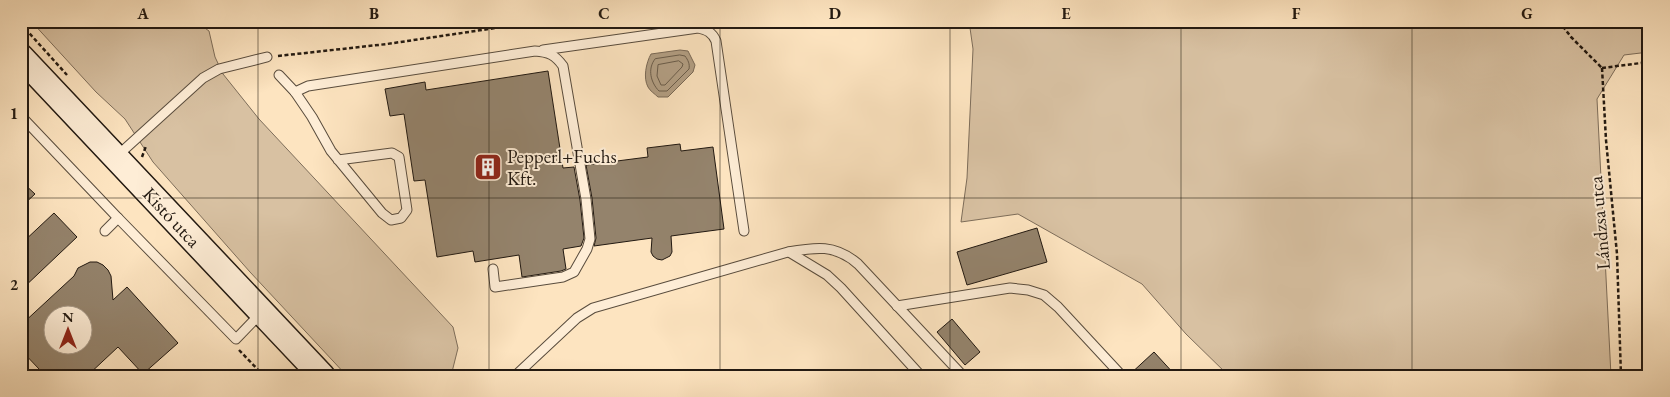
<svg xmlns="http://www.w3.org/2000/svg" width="1670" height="397" font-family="'EB Garamond',serif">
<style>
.green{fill:#d8c1a2;stroke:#7d6d5a}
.water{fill:#b39f84;stroke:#796956}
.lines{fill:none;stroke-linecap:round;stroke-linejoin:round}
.shore{stroke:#6a5c4a;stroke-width:1}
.building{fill:#94836c;stroke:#221911;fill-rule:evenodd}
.lane-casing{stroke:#594c3d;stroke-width:11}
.secondary-casing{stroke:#221911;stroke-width:28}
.path{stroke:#221911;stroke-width:2.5;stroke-dasharray:4 2.5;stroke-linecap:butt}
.lane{stroke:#feedd6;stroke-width:9}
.secondary{stroke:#feedd6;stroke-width:25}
.grid{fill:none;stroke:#221911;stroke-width:1;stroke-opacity:0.55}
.labels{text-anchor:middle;stroke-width:4;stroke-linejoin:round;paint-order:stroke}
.poi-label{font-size:19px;fill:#221911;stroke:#feedd6;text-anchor:start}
.street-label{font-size:19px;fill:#221911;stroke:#feedd6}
.neatline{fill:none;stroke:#221911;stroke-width:2}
.grid-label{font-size:16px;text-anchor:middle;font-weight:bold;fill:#221911}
</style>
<rect width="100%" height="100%" fill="#fde4c0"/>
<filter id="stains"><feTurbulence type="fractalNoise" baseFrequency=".004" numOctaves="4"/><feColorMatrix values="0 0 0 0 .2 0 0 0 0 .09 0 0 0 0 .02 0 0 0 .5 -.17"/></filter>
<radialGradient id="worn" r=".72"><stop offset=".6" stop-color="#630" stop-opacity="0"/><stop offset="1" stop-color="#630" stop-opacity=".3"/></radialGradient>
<g class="green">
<polygon points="31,21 195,21 209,31 215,57 223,74 259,119 453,327 458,348 451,376 347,376 250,272 153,162 125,119 96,92"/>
<polygon points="969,21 1649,21 1649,52 1624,55 1597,99 1611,376 1229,376 1186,334 1142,284 1018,214 961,222 967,178 973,49"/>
</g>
<path class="water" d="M680,50l8,1 7,14 -2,7 -25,25h-10c-3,-3 -8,-6 -10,-10 -5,-9 -2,-24 3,-33z"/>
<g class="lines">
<g class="shore">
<path d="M680,55l5,1c3,4 5,8 4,13l-22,22h-8c-8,-8 -12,-22 -4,-32z"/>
<polygon points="679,61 683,64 682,67 665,85 661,85 657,76 658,65"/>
</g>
</g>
<g class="building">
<polygon points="548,71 563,168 574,167 580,200 584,238 581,246 563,249 566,269 561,271 522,277 519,255 475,262 473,251 437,257 425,180 414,181 404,114 390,116 385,89 425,82 426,90"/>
<polygon points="680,144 681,151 713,147 724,229 671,236 672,252 670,256 662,260 657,259 653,256 651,252 652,238 594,246 596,238 592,198 586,165 648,157 647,148"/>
<polygon points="21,181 35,194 21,207"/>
<polygon points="54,213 77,237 21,290 21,244"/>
<polygon points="1037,228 1047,262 967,285 957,252"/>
<path d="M90,262h7l6,3 5,5 3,6 2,24 14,-13 51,56 -35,31 -25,-27 -31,29h-55l7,-7 -18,-19v-25l53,-49 4,-8zM52,314h30v30h-30z"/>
<polygon points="952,319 980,352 965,365 937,332"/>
<polygon points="1154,352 1176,376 1128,376"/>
</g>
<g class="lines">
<g class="lane-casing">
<g id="lane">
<path d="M543,50l155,-22c9,2 14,4 18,13l28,190"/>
<polyline points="279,75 295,92 312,117 331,151 382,213 391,220 401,218 407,210 399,157 392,153 338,160"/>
<path d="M295,92l13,-6 227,-35c14,1 20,4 28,15l23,133 4,40 -3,10 -13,23 -11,5 -68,10 -2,-18"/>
<polyline points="21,116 118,218"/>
<polyline points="116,157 203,78 219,69 267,57"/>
<polyline points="105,231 118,218 236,339 260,314"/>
<polyline points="789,252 827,275 841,288 921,376"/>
<polyline points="897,306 1010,288 1028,290 1044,295 1058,307 1122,376"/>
<path d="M515,376l62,-58 16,-10 195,-56c28,-5 47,-8 70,12l105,112"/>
</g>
</g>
<g class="secondary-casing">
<polyline id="secondary" points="21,57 322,376"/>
</g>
<g class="path">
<polyline points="1559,21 1571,37 1602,68"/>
<polyline points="21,24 67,75"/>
<polyline points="278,56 387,44 543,21"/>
<polyline points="1602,68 1606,140 1617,254 1621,376"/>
<polyline points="1602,68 1649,62"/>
<polyline points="142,157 146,146"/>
<polyline points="239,350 264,376"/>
</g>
<use href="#lane" class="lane"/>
<use href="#secondary" class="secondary"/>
</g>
<path class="grid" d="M258,21v355M489,21v355M720,21v355M950,21v355M1181,21v355M1412,21v355M21,198h1628"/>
<defs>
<g id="building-square" transform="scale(1.4375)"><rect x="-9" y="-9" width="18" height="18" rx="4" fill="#8f2418" stroke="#feedd6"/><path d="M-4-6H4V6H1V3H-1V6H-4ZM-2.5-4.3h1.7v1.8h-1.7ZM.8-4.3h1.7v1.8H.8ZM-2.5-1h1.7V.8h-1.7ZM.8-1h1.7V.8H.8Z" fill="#fff"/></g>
</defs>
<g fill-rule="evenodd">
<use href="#building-square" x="488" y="167"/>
</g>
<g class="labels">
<g class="poi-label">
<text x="507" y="163">Pepperl+Fuchs<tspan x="507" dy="22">Kft.</tspan></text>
</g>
<g class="street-label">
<text transform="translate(172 217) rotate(47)" y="7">Kistó utca</text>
<text transform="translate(1599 223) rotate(-95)" y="7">Lándzsa utca</text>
</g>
</g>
<rect width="1670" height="397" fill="none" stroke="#fde4c0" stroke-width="55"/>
<g transform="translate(68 330)"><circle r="24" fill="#feedd6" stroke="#a69887"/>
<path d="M0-4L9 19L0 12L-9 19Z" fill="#8f2418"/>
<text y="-8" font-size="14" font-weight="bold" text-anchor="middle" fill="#221911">N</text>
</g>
<rect x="28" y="28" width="1614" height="342" class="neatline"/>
<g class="grid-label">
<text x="143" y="19">A</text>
<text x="374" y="19">B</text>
<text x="604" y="19">C</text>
<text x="835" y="19">D</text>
<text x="1066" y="19">E</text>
<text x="1296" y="19">F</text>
<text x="1527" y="19">G</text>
<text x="14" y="119">1</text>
<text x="14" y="290">2</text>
</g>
<rect width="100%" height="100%" filter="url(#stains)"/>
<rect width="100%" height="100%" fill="url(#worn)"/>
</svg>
